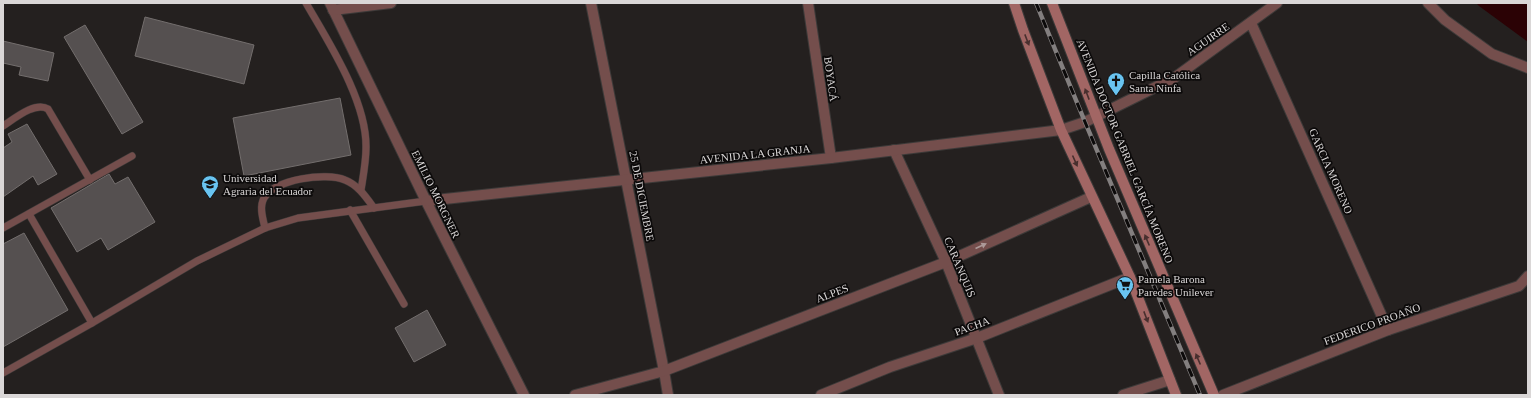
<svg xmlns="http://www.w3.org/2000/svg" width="1531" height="398" font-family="Georgia,serif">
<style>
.water{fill:#2b0205}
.building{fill:#555050;stroke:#736e6d}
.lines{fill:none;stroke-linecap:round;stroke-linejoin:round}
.lane-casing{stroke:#3d3a39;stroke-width:8}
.street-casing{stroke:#3d3a39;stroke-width:12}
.secondary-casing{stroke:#3d3a39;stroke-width:12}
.lane{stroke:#744e4c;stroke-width:7}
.street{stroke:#744e4c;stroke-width:10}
.secondary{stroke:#a26664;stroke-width:10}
.rail-casing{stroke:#837f7f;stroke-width:4.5}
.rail{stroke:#0c0a0a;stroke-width:3;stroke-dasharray:9;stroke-linecap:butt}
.oneway{fill:#482f2e}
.oneway2{fill:#ac9998}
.labels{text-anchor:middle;stroke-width:3.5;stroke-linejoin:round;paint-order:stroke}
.street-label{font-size:11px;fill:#dad7d7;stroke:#0c0a0a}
.poi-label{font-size:11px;fill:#dad7d7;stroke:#0c0a0a;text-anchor:start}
</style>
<rect width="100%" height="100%" fill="#24201f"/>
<polygon class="water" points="1476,3 1528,3 1528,42 1479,6"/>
<g class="building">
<polygon points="145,17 254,45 244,84 135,56"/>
<polygon points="85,25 143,122 122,134 64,37"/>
<polygon points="3,41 54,53 48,81 19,75 21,67 3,63"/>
<polygon points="340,98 351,155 244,176 233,118"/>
<polygon points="27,124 57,174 38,185 33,176 3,197 3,148 12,142 8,134"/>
<polygon points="109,174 115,184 128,177 155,222 108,250 101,238 77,252 51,208"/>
<polygon points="24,233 68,310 3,347 3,244"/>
<polygon points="427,310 446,345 414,362 395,328"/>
</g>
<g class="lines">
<g class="lane-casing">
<g id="lane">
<path d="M306,3c23,40 61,98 60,145 0,14 -3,29 -5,42"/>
<path d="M3,126c11,-7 32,-25 45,-17l42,71"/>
<polyline points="350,210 404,304"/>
<polyline points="29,214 92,323"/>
<polyline points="3,228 132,156"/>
<path d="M265,228c-2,-9 -6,-21 -1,-30 11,-19 62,-26 81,-18 13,5 21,17 29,28"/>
<polyline points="3,373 92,323 197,261 265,228 298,218 426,201"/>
</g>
</g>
<g class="street-casing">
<g id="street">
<polyline points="330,3 426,201 524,395"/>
<polyline points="591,3 664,371 668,395"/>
<polyline points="808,3 831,158"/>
<polyline points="1428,3 1445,20 1492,54 1528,68"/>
<polyline points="333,10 391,3"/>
<polyline points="1251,23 1388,330"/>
<polyline points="894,150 946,262 999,395"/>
<polyline points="426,201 831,158 1061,130 1085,122 1174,78 1277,3"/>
<polyline points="575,395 664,371 946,262 1091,197"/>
<polyline points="821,395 890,367 977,338 1130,277"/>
<polyline points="1123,395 1170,380"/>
<polyline points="1223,395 1388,330 1519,286 1528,276"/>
</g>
</g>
<g class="secondary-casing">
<g id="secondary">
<polyline points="1014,3 1023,30 1061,130 1130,277 1176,395"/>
<polyline points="1052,3 1109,149 1214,395"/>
</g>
</g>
<use href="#lane" class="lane"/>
<use href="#street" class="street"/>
<use href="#secondary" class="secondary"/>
<g class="rail-casing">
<polyline id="rail" points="1036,3 1085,122 1200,395"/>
</g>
<use href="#rail" class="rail"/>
</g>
<defs><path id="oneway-solid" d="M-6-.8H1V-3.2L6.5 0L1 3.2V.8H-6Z"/></defs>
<g class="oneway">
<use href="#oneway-solid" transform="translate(1027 40) rotate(69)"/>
<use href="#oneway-solid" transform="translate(1087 94) rotate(-111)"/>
<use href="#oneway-solid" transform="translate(1075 161) rotate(66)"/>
<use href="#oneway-solid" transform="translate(1147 240) rotate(-113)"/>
<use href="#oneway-solid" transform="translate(1146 317) rotate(69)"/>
<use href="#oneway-solid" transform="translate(1198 359) rotate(-113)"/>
</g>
<use class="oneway2" href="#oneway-solid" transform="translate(981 246) rotate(-24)"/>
<defs>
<g id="church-pin" transform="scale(0.9)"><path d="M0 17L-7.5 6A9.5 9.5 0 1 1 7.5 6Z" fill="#69c4f1" stroke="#0c0a0a"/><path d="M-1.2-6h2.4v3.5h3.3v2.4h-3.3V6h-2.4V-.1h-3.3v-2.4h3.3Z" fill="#111"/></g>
<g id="university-pin" transform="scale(0.9)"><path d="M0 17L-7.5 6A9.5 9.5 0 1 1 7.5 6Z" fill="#69c4f1" stroke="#0c0a0a"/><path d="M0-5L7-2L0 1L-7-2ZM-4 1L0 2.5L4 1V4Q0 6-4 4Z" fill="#111"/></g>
<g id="supermarket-pin" transform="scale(0.9)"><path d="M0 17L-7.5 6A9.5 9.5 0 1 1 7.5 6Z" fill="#69c4f1" stroke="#0c0a0a"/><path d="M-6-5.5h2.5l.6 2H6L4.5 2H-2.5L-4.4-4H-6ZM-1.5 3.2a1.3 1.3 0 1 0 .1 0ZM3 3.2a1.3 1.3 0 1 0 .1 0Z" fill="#111"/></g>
</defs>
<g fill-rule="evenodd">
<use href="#church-pin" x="1116" y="81"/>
<use href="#university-pin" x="210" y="184"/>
<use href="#supermarket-pin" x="1125" y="285"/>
</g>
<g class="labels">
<g class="street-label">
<text transform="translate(1208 39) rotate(-35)" y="4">AGUIRRE</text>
<text transform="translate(831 79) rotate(82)" y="4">BOYACÁ</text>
<text transform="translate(1125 151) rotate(68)" y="4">AVENIDA DOCTOR GABRIEL GARCÍA MORENO</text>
<text transform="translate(755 154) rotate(-6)" y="4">AVENIDA LA GRANJA</text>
<text transform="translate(1331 171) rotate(66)" y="4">GARCIA MORENO</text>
<text transform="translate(436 194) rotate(64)" y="4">EMILIO MORGNER</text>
<text transform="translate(642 196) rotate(79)" y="4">25 DE DICIEMBRE</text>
<text transform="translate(960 267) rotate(67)" y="4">CARANQUIS</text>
<text transform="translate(832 293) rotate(-21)" y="4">ALPES</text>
<text transform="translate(1372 324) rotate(-20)" y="4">FEDERICO PROAÑO</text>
<text transform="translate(972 326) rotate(-20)" y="4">PACHA</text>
</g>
<g class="poi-label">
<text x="1129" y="79">Capilla Católica<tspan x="1129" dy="13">Santa Ninfa</tspan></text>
<text x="223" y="182">Universidad<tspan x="223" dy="13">Agraria del Ecuador</tspan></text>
<text x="1138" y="283">Pamela Barona<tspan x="1138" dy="13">Paredes Unilever</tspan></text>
</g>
</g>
<rect width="1531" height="398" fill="none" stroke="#dad7d7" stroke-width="8"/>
</svg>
